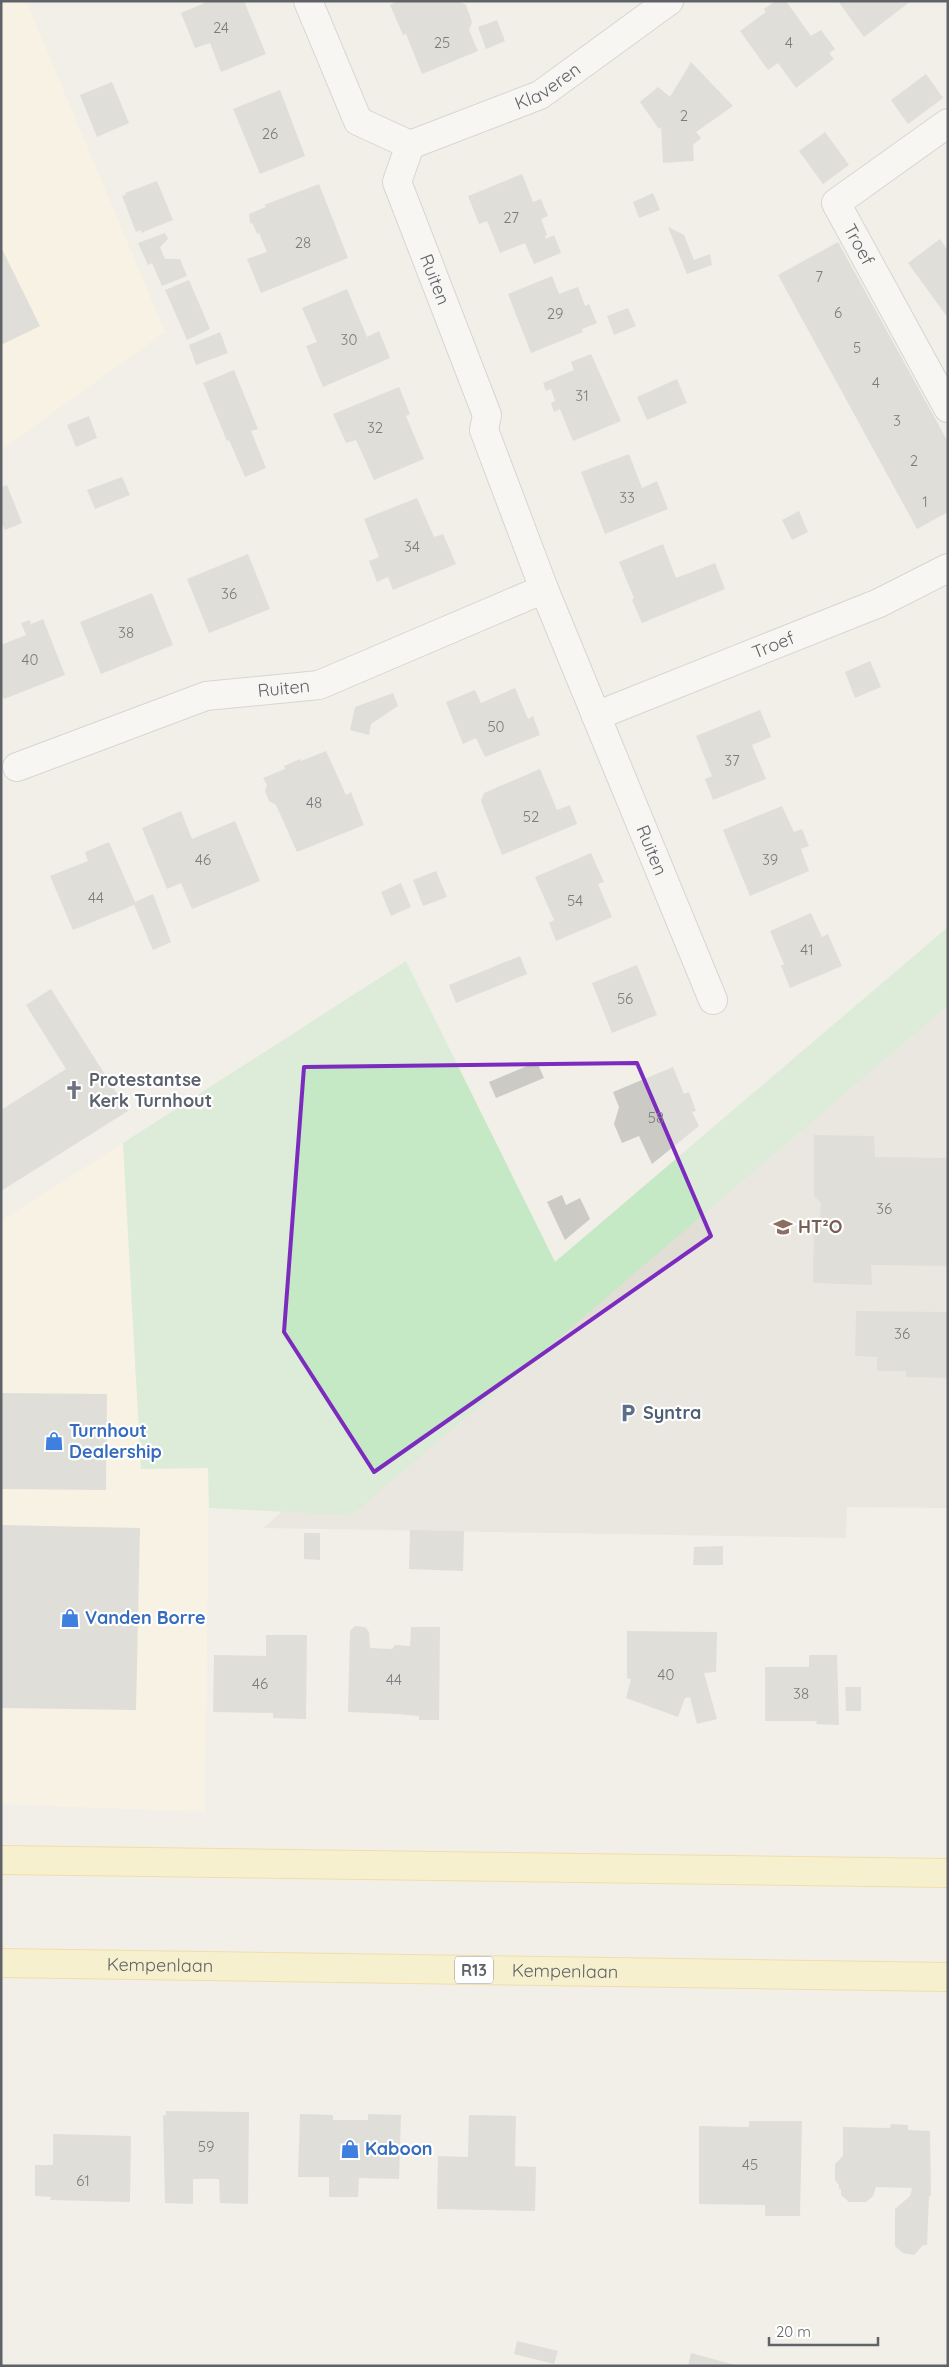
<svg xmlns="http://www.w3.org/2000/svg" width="949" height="2367" font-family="Quicksand,sans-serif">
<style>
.commercial{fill:#fef7e0}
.education{fill:#e1ded6}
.green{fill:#c5e8c5}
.building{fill:#cccac5}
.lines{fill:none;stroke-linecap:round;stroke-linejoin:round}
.minor-casing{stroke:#b5b8bc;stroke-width:30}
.primary-casing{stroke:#f2c960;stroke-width:30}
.minor{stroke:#fff;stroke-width:28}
.primary{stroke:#fff2af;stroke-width:28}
.marked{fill:none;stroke:#7b2cbf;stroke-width:4;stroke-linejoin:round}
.labels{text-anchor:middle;stroke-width:4.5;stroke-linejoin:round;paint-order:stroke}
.number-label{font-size:15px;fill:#7a7d7f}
.shield{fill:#fff;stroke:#8f9295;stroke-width:1}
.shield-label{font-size:16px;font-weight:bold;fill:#5f6368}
.street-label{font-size:18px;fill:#5f6368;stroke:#fff}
.worship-label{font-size:18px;font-weight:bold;fill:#5b616d;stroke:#fff;text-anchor:start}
.education-label{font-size:18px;font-weight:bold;fill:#785e54;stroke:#fff;text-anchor:start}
.service-label{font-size:18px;font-weight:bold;fill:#4e5e75;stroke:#fff;text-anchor:start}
.shop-label{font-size:18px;font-weight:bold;fill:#366cbe;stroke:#fff;text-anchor:start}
</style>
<rect width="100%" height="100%" fill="#f1efe8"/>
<g class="commercial">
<polygon points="1,1 26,1 165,332 1,450"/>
<polygon points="123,1143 141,1469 209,1468 205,1812 1,1804 1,1221"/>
</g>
<polygon class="education" points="948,948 948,1508 847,1507 846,1538 263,1528"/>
<polygon class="green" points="948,927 948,1005 352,1515 209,1508 208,1468 141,1469 123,1143 406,961 555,1262"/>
<g class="building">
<polygon points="209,1 244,1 266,54 221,72 210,43 195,48 181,13"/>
<polygon points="399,1 459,1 466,5 472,22 469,30 478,51 422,74 406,34 403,35 390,5"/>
<polygon points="775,1 786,1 811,36 821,30 835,49 829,53 834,59 796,88 778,63 768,70 740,31 766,12 764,9"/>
<polygon points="838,1 911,1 864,37"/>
<polygon points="497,20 505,41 486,49 478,27"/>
<polygon points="691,62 733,106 696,132 701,138 693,145 694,161 663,163 661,127 659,129 640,102 658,87 670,97"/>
<polygon points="926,74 943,98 908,124 891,100"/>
<polygon points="112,82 129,123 97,137 80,95"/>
<polygon points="280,90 305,156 260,174 233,109"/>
<polygon points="825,132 849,165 823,184 799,151"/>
<polygon points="522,174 533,202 541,199 548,216 541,219 547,235 545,236 546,239 554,235 561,253 534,264 525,243 500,253 487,221 479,224 468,196"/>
<polygon points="157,181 173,220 141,233 141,230 136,232 122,196 126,195 125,193"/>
<polygon points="319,184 348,258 261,293 247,259 267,252 259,233 257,234 253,224 250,223 249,214 266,207 264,205"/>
<polygon points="653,193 660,210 639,218 633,202"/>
<polygon points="668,227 684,235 694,260 710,254 712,265 687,274"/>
<polygon points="165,233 168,239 160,247 165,259 180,259 187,276 162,286 152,263 148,265 138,243"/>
<polygon points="940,239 948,251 948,318 908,263"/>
<polygon points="838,242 948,442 948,512 917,529 778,275"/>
<polygon points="1,247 40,326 1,345"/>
<polygon points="552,276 559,294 578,287 585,306 589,304 597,323 582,329 583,332 531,353 508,294"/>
<polygon points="189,280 210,329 187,340 165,290"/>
<polygon points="347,289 367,337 379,331 390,358 323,387 306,346 317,342 302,308"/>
<polygon points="628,308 636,326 614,335 607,316"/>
<polygon points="220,332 228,353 196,365 189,345"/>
<polygon points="591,354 621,421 573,441 560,409 554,412 551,403 555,401 551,389 546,391 543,383 574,370 571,362"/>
<polygon points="234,370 258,429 251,431 266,468 245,477 229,440 227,441 203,383"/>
<polygon points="677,379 687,403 647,420 637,397"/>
<polygon points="399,387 410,414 406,416 424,459 374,480 356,440 346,443 333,414"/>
<polygon points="89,416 97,438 76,447 67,425"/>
<polygon points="629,454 642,488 657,481 668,509 605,534 581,472"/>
<polygon points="122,477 130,495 95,509 87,490"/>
<polygon points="7,485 22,523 5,530 1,521 1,487"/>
<polygon points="417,498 434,537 443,534 456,564 393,590 388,577 377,582 369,561 379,557 364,519"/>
<polygon points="799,511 808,532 792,540 782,520"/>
<polygon points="663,544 676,578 715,563 725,589 642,623 632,600 634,598 619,562"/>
<polygon points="248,554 270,609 209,633 187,579"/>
<polygon points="152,593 173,645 101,674 80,622"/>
<polygon points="43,619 65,675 4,699 1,692 1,645 26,635 21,623 30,620 31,624"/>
<polygon points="870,661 881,687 855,698 845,672"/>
<polygon points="515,688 528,719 533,716 540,735 485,757 476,738 463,744 446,702 475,690 481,703"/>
<polygon points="393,693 398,706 371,724 369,735 350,730 355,707"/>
<polygon points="760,710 771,737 752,745 766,779 713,800 705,779 712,776 696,736"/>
<polygon points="326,751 346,795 351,792 364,825 297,852 276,805 269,801 265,791 267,785 263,778 285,769 284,766 300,759 301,761"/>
<polygon points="540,769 557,810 570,805 577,824 502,855 481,801 484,793"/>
<polygon points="782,806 794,832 802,829 809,846 801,849 809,871 750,896 723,830"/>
<polygon points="181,811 192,839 235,821 260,881 192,909 181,883 167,889 142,828"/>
<polygon points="109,842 135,902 153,894 171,942 153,950 134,905 73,930 50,876 88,861 85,852"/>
<polygon points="591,853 604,882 598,884 612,917 556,941 549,923 554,920 535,877"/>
<polygon points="436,871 447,897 423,906 413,880"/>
<polygon points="401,883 411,907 391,916 381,892"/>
<polygon points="811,913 822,937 828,934 842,966 790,988 781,966 784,964 770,931"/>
<polygon points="520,956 527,974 456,1003 449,985"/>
<polygon points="637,965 657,1015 612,1033 592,983"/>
<polygon points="51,989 128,1111 1,1191 1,1110 66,1069 26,1005"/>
<polygon points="537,1062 544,1078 496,1098 489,1082"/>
<polygon points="673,1067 684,1094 689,1092 696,1111 692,1112 699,1126 652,1164 639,1136 622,1143 614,1124 619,1107 613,1092"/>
<polygon points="814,1135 874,1136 875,1157 948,1158 948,1266 871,1265 872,1285 813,1283 814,1223 820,1216 821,1203 814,1196"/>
<polygon points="562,1195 566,1205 580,1198 590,1219 565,1240 547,1202"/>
<polygon points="856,1311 948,1312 948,1378 906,1377 906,1371 877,1371 877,1357 855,1356"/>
<polygon points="1,1393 107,1394 106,1490 1,1489"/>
<polygon points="1,1525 140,1528 136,1710 1,1708"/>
<polygon points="410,1530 464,1531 463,1571 409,1569"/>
<polygon points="304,1533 320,1533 320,1560 304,1559"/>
<polygon points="723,1546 723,1565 693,1565 694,1547"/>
<polygon points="355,1626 365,1627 369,1632 370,1648 392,1649 395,1645 410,1646 411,1627 440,1627 439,1720 419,1720 419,1716 397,1714 348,1712 350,1631"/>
<polygon points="627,1631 717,1632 716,1672 704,1673 717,1719 697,1724 690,1697 685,1698 678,1717 626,1698 631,1679 627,1678"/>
<polygon points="266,1635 307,1635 306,1719 273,1718 273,1713 213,1712 214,1655 266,1656"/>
<polygon points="809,1655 837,1655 839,1725 816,1724 817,1721 765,1721 765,1667 809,1667"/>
<polygon points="845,1687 861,1687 861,1711 846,1711"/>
<polygon points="166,2111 249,2112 248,2204 220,2203 219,2179 193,2179 193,2204 165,2203 163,2115 166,2115"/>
<polygon points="300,2114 333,2115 333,2120 368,2120 368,2114 401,2115 399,2179 359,2178 358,2197 329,2197 329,2177 298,2177"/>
<polygon points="469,2115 516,2116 515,2166 536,2167 535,2211 437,2209 438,2156 468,2157"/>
<polygon points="749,2121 802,2121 800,2216 765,2216 765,2205 699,2204 699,2126 749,2127"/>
<polygon points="891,2124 908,2125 908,2130 930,2131 931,2195 929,2196 927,2245 923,2245 914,2255 903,2253 895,2246 895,2209 910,2196 912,2188 876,2187 873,2196 866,2202 849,2202 841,2195 841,2189 839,2189 839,2185 835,2180 835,2164 843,2156 843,2127 890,2128"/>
<polygon points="53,2134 131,2136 130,2202 50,2200 51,2197 35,2196 35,2165 53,2165"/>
<polygon points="517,2341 558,2351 554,2364 514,2354"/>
<polygon points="691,2353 735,2365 735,2366 688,2366"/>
</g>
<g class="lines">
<g class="minor-casing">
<g id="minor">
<path id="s1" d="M308,1l50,120 52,24 -13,37 90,233 -3,15 60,159 169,411"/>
<path id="s2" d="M948,123l-112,80 112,205"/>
<path id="s3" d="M410,145l130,-50 129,-94"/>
<path id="s4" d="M596,716l283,-113 69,-35"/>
<path id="s5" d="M17,767l189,-71 113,-11 225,-96"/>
</g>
</g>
<g class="primary-casing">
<g id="primary">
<polyline points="1,1860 948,1873"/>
<path id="s6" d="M1,1963l947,14"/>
</g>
</g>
<use href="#minor" class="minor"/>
<use href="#primary" class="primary"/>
</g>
<path d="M0 0H949V2367H0ZM637,1063l74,173 -337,236 -90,-140 20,-265z" fill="#f1efe8" fill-opacity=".55" fill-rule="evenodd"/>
<path class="marked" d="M637,1063l74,173 -337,236 -90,-140 20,-265z"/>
<defs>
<g id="church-bare" transform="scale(1.5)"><path d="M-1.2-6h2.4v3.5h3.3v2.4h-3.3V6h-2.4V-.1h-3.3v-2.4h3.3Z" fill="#6b7280" stroke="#fff" stroke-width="2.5" paint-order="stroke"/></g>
<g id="school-bare" transform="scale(1.5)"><path d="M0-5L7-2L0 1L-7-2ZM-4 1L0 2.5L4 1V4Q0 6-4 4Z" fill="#8d6e63" stroke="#fff" stroke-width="2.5" paint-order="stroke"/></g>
<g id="parking-bare" transform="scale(1.5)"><path d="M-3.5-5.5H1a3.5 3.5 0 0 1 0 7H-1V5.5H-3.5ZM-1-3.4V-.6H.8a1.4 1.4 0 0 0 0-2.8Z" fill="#5c6f8a" stroke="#fff" stroke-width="2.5" paint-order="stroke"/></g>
<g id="shop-bare" transform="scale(1.5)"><path d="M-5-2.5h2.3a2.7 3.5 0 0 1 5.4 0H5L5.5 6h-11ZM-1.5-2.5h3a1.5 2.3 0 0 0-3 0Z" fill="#3f7fe0" stroke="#fff" stroke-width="2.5" paint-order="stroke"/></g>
</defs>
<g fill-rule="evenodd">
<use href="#church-bare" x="74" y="1090"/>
<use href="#school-bare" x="783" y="1227"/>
<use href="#parking-bare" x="628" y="1413"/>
<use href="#shop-bare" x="54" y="1441"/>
<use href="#shop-bare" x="70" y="1618"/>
<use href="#shop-bare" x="350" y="2149"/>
</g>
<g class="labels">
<g class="number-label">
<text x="221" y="33">24</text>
<text x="442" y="48">25</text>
<text x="789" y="48">4</text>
<text x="684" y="121">2</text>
<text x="270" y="139">26</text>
<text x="511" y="223">27</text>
<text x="303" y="248">28</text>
<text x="819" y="282">7</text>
<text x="838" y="318">6</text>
<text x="555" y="319">29</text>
<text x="349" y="345">30</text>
<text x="857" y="353">5</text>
<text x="876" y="388">4</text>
<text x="582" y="401">31</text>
<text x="897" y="426">3</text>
<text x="375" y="433">32</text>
<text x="914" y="466">2</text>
<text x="627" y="503">33</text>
<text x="925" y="507">1</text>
<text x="412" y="552">34</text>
<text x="229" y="599">36</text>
<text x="126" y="638">38</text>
<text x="30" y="665">40</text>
<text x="496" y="732">50</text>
<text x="732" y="766">37</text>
<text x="314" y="808">48</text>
<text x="531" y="822">52</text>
<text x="203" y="865">46</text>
<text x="770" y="865">39</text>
<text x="96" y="903">44</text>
<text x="575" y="906">54</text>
<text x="807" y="955">41</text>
<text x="625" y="1004">56</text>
<text x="656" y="1123">58</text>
<text x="884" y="1214">36</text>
<text x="902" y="1339">36</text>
<text x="666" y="1680">40</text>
<text x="394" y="1685">44</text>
<text x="260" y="1689">46</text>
<text x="801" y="1699">38</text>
<text x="206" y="2152">59</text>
<text x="750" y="2170">45</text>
<text x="83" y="2186">61</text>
</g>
<rect class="shield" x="455" y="1956.5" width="38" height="27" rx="4"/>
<g class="shield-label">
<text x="474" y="1976">R13</text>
</g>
<g class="street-label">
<text dy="6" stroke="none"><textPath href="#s3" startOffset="150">Klaveren</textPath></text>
<text dy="6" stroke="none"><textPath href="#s2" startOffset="185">Troef</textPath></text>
<text dy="6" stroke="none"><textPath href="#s1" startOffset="331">Ruiten</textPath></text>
<text dy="6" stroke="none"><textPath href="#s4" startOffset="191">Troef</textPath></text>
<text dy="6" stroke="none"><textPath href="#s5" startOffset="280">Ruiten</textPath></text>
<text dy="6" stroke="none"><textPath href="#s1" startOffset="944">Ruiten</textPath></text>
<text dy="6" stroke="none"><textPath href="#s6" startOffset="159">Kempenlaan</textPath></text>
<text dy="6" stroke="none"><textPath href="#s6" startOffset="564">Kempenlaan</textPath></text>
</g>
<g class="worship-label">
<text x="89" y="1086">Protestantse<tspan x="89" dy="21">Kerk Turnhout</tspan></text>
</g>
<g class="education-label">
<text x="798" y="1233">HT²O</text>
</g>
<g class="service-label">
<text x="643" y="1419">Syntra</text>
</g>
<g class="shop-label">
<text x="69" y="1437">Turnhout<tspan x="69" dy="21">Dealership</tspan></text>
<text x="85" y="1624">Vanden Borre</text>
<text x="365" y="2155">Kaboon</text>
</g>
</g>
<rect width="949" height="2367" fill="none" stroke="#5f6368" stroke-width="5"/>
<path d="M769 2337v8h109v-8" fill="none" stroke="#5f6368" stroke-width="2.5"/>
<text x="776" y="2337" font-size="15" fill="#5f6368" stroke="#ffffff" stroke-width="4" paint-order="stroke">20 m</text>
</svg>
